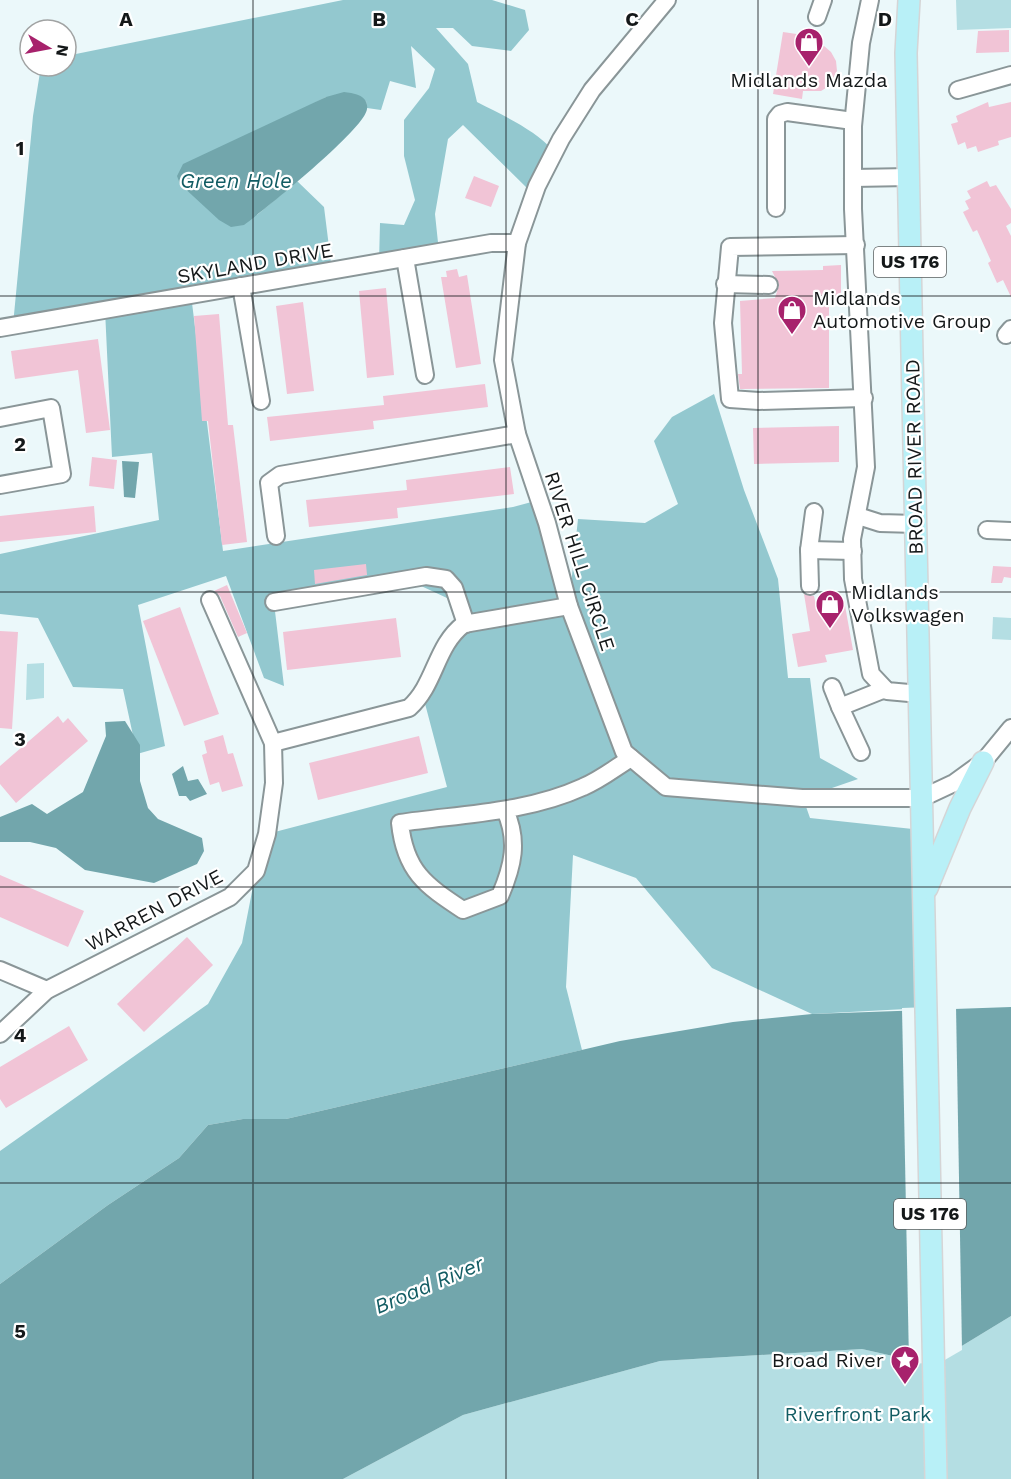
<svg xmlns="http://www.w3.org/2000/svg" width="1011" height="1479" font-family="'Work Sans',sans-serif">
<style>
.green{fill:#b4dee3}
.forest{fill:#93c8cf}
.water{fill:#72a6ac}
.pier{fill:#ebf8fa}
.building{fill:#f1c4d6}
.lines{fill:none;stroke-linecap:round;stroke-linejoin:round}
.minor-casing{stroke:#8a9698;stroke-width:20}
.major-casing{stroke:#d5d5d6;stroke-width:24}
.minor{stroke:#fff;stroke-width:16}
.major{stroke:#b8f0f7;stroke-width:21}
.grid{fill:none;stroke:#141819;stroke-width:1.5;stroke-opacity:0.55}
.labels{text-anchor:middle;stroke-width:4.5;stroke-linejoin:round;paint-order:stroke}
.shield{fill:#fff;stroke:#5a5d5e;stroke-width:1.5}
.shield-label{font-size:18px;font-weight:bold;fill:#141819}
.poi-label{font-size:20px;fill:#141819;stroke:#fff;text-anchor:start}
.street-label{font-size:20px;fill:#141819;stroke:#fff}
.park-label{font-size:20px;fill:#125c63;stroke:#fff}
.water-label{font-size:21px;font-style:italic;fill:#125c63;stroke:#fff}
.grid-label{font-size:20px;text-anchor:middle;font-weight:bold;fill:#141819;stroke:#fff;stroke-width:4.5;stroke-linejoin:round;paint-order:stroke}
</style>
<rect width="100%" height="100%" fill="#ebf8fa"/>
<g class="green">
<polygon points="956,0 1011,0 1011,28 957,30"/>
<polygon points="993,617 1011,618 1011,640 992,639"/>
<polygon points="44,663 44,698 26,700 27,664"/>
<polygon points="1011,1316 1011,1479 343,1479 463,1415 660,1361 862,1349 915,1361 942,1358"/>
</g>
<path class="forest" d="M343,0h149l33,10 4,20 -18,21 -39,-5 -19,-18h-17l32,36 9,38c27,14 57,27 77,49l-25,39 -66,-65 -15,14 -13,75 4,38 -60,11 1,-40 24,2 11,-25 -11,-44v-36l25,-32 6,-19 -24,-23 5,42 -26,-7 -9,29 -14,-2 -1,-7 -40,-4 -21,11 -48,107 40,-34 27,26 8,64 -141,24 32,256 290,-44 26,-7 30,104 9,-85 67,4 33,-19 -24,-63 18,-24 42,-23 30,96 34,89 10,99h22l10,80 38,21 -55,19 7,20 112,12 3,178 -113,6 -100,-46 -76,-90 -63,-23 -7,132 16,63 -296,69h-43l-35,6 -29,33 -71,47 -108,79v-133l208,-147 34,-61 14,-72 11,-37 180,-47 -24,-91 41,-72 -4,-20 -54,-25 -132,24 10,83 -20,-8 -38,-102 -88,29 27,141 -28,8 -14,-65 -50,-2 -35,-69 -38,-4v-60l159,-34 -7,-67 -40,4 -7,-147 -92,15 20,-209 8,-50h25v-10z"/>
<g class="water">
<path d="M344,92c9,1 25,3 23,17 -2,20 -103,101 -123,116l-13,2 -12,-7 -39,-36 -3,-8 6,-12 143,-67z"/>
<polygon points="122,461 139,462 135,498 124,497"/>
<polygon points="125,721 140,745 140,781 148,808 158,819 202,838 204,851 197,864 154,883 85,870 56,848 30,842 0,842 0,817 32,804 47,814 83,792 106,736 105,722"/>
<polygon points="183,766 188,781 198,779 207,794 190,801 186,796 179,796 172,774"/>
<polygon points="1011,1007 1011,1316 942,1358 915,1361 862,1349 660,1361 463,1415 343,1479 0,1479 0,1284 108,1205 179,1158 208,1125 243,1119 286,1119 620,1041 733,1022 812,1014"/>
</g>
<polygon class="pier" points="956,1006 962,1350 943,1361 915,1364 909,1362 902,1008"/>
<g class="building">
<polygon points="1009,30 1009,52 976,53 978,31"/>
<polygon points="783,32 810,36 809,44 824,46 831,52 836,61 837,71 829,86 821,91 803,91 802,99 773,94"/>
<polygon points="988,102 989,107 1011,102 1011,137 998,141 999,145 978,152 976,146 967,149 965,142 958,145 951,124 958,122 956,116"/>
<polygon points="474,176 499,186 491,207 465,198"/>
<polygon points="987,181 990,187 996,185 1011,209 1011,223 1006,226 1011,236 1011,297 1003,280 997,283 988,263 991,261 977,230 973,232 963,212 969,209 965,201 971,198 967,191"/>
<polygon points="841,265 841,301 829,301 829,388 740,389 738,374 742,374 740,301 775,298 779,285 772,271 823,270 823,266"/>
<polygon points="457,269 459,277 467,275 481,364 456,368 441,277 447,277 446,271"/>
<polygon points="386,288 394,375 367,378 359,291"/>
<polygon points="303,302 314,391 287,394 276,306"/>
<polygon points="219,314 228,425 233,425 247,542 222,545 208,421 202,421 194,316"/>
<polygon points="98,339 110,430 86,433 78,370 15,379 11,351"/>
<polygon points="485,384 488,407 373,421 374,429 270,441 267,417 384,405 383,396"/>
<polygon points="839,426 839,462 754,464 753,428"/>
<polygon points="92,457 117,460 114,489 89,486"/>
<polygon points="510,467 514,494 397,508 398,518 309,527 306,500 407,490 406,480"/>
<polygon points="94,506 96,532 0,542 0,516"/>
<polygon points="366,564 367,575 315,584 314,570"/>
<polygon points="993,566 1011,567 1011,578 1004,577 1002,583 991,583"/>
<polygon points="227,585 247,633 238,637 220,596 214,591"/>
<polygon points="804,594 814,596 816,605 844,600 853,650 825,655 827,662 798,667 792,634 810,631"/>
<polygon points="180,607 219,714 184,726 143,621"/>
<polygon points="396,618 401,657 287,670 283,632"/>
<polygon points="0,631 18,632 12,729 0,728"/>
<polygon points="58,716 63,723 68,718 88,741 16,803 0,784 0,766"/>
<polygon points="223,735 228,754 233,753 243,786 222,792 219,782 210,785 202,755 207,753 204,741"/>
<polygon points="419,736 428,773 318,800 309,763"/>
<polygon points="0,875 84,911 68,947 0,917"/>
<polygon points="187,937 213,965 144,1032 117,1004"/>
<polygon points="69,1026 88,1060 6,1108 0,1099 0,1067"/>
</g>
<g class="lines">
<g class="minor-casing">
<g id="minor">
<polyline points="667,0 592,90 561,139 537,186 517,243 503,360 517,434 547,523 569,606 624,752 666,787 802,798 922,798 954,783 983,762 1011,728"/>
<polyline points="870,0 861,43 853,126 853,209 866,467 852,539 853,579 871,674 887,691 920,694"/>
<polyline points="817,17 823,0"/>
<polyline points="958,90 1011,75"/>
<polyline points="853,178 909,177"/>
<polyline points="776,208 776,119 780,114 787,112 853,121"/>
<polyline points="856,245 730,247 723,323 730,399 759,401 864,398"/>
<polyline points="405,258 425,375"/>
<polyline points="725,284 769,285"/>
<polyline points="241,286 261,401"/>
<polyline points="0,328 491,243 517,243"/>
<polyline points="1006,335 1011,329"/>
<polyline points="0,418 51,408 62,474 0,485"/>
<polyline points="858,516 880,523 916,524"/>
<polyline points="987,530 1011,531"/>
<polyline points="276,536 269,483 280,475 517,434"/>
<polyline points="809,550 814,512"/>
<polyline points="810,586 809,550 853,551"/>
<polyline points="274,602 426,576 446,579 454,588 466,624"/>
<polyline points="832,687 840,707"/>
<path d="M273,743l136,-35c27,-24 26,-62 55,-84l105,-18"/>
<polyline points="861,752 840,707 885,689"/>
<path d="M505,810c14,31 8,56 -5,86l-37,14c-38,-25 -58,-39 -63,-87 61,-9 126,-10 183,-36 17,-7 32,-19 48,-29"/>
<polyline points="0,970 47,990"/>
<polyline points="0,1034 47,990 230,897 256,871 267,834 274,783 273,743 210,600"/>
</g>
</g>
<g class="major-casing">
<g id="major">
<polyline points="909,0 906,53 912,354 936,1479"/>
<polyline points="927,888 960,808 983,762"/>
</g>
</g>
<use href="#minor" class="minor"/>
<use href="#major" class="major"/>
</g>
<path class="grid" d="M253,0v1479M506,0v1479M758,0v1479M0,296h1011M0,592h1011M0,887h1011M0,1183h1011"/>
<defs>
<g id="shop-pin" transform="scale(1.5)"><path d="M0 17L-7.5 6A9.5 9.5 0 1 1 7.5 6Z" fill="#a7226c" stroke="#fff"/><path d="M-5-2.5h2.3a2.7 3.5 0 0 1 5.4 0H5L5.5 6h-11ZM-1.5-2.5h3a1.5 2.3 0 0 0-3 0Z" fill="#fff"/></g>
<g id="sight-pin" transform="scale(1.5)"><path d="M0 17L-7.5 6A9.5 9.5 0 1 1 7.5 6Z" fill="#a7226c" stroke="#fff"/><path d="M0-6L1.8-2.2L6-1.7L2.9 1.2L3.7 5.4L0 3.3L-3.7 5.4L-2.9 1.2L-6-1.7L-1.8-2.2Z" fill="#fff"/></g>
</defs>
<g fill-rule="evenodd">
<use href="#shop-pin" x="809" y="42"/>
<use href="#shop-pin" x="792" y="310"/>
<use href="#shop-pin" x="830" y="604"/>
<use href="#sight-pin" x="905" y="1360"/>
</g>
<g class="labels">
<g class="shield">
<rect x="874" y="247" width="72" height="30" rx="4.5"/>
<rect x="894" y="1199" width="72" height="30" rx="4.5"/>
</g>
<g class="shield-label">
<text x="910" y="268">US 176</text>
<text x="930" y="1220">US 176</text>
</g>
<g class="poi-label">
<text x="809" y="87" text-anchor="middle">Midlands Mazda</text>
<text x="813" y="305">Midlands<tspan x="813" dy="23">Automotive Group</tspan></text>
<text x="851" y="599">Midlands<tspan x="851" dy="23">Volkswagen</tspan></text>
<text x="884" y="1367" text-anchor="end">Broad River</text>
</g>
<g class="street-label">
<text transform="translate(255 263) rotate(-10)" y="7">SKYLAND DRIVE</text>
<text transform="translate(914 457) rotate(-91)" y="7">BROAD RIVER ROAD</text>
<text transform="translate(580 561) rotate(72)" y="7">RIVER HILL CIRCLE</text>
<text transform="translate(154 910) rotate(-28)" y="7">WARREN DRIVE</text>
</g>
<g class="park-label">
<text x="858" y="1421">Riverfront Park</text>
</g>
<g class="water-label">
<text x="236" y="188">Green Hole</text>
<text transform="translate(429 1285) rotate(-23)" y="7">Broad River</text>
</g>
</g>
<g class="grid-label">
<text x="126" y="26">A</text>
<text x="379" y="26">B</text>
<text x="632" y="26">C</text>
<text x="885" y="26">D</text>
<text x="20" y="155">1</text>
<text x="20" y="451">2</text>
<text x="20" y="746">3</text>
<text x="20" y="1042">4</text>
<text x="20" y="1338">5</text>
</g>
<g transform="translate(48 48) rotate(100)"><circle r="28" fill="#ffffff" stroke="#a1a3a3" stroke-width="1.5"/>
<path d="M0-4.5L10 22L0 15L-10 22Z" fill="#a7226c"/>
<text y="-9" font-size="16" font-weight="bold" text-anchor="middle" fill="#141819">N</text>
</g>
</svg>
